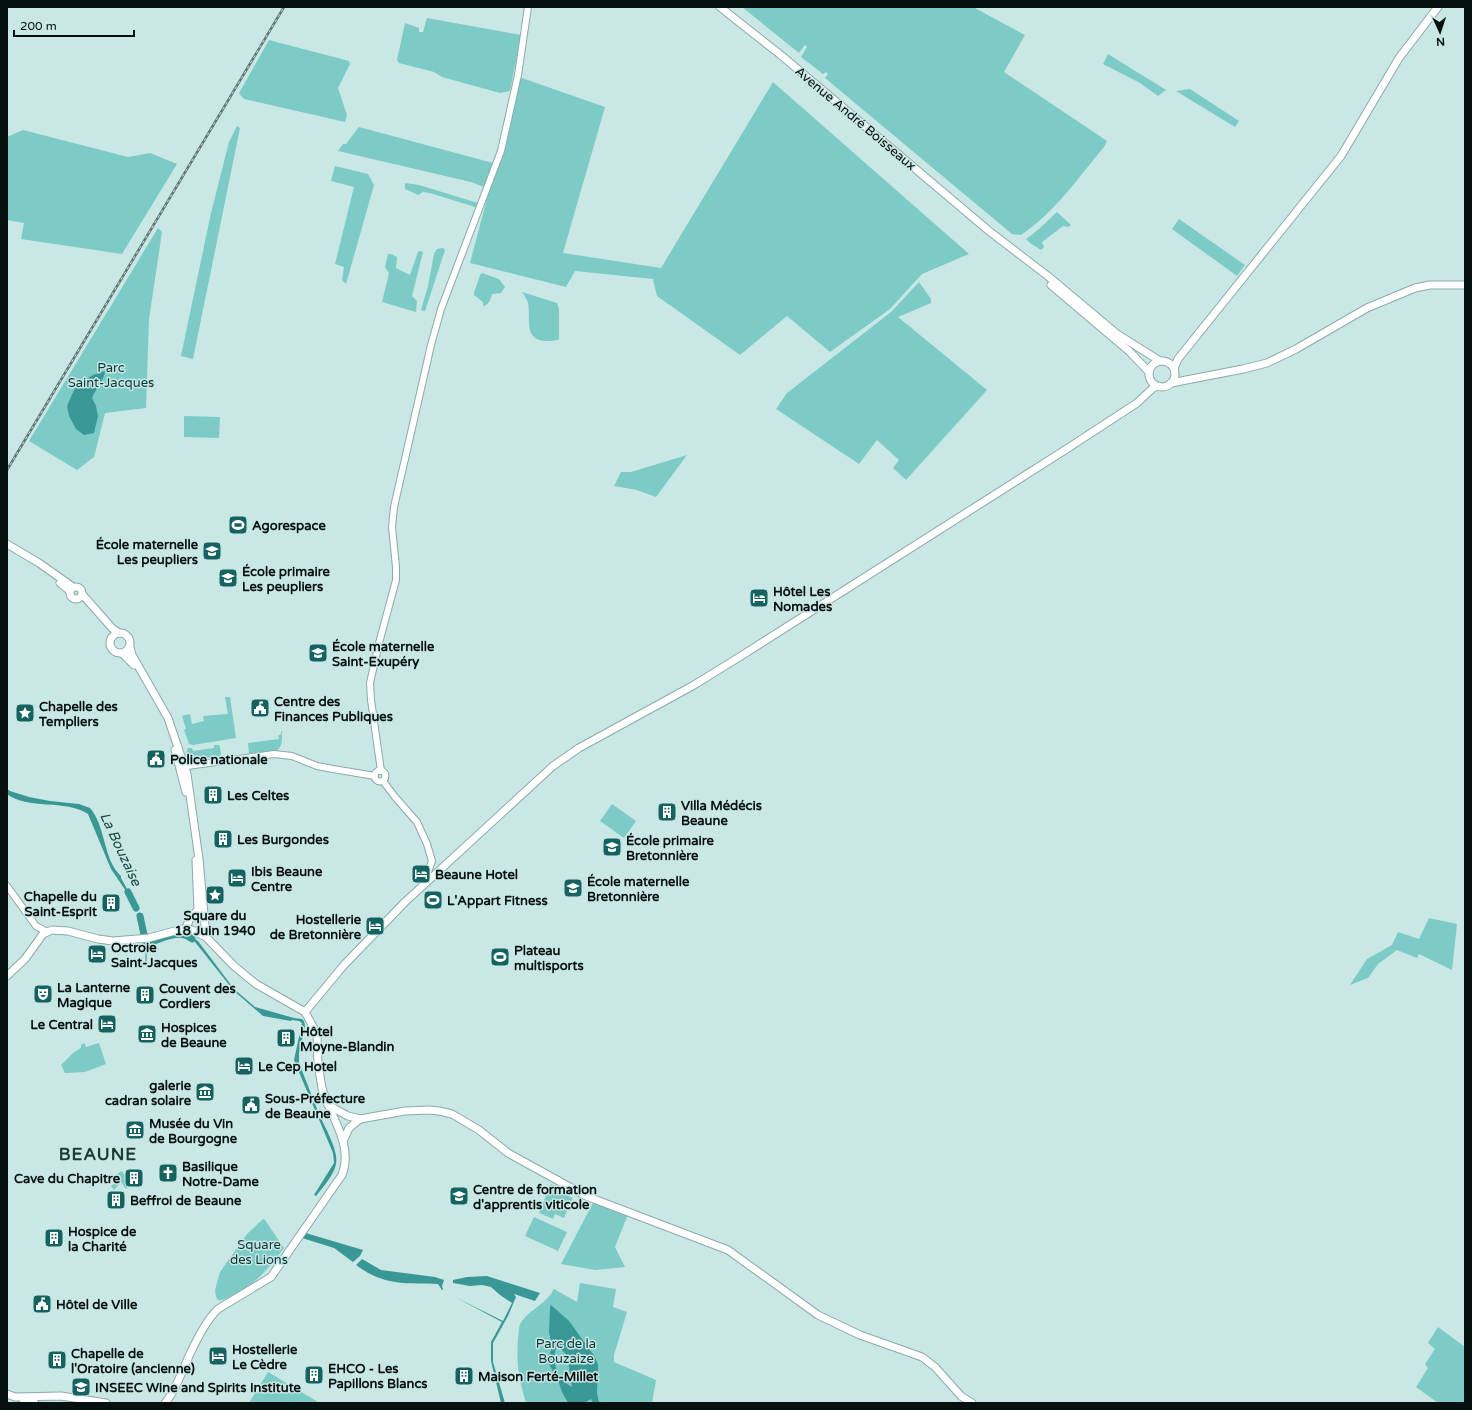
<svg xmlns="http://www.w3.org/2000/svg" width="1472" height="1410" font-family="'Varela Round',sans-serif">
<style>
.green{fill:#7dcbc7}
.water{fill:#399895;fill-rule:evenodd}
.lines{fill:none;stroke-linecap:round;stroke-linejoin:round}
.stream{stroke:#399895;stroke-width:1}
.river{stroke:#399895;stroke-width:7}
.secondary-casing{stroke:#8da9a8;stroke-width:8}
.primary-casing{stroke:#8da9a8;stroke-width:9}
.secondary{stroke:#fff;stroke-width:6}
.primary{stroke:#fff;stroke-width:7}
.rail-casing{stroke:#607472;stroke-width:2.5}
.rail{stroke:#c9e7e5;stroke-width:1;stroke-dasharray:3;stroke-linecap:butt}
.labels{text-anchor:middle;stroke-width:3;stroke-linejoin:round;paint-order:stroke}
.street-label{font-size:13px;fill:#06100f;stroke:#c9e7e5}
.park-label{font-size:13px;fill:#093735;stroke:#c9e7e5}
.poi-label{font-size:13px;font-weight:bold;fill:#06100f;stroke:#c9e7e5;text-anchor:start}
.water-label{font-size:14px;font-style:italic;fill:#1a4543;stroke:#c9e7e5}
.district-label{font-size:17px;font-weight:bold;letter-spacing:1px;fill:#183b39;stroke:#c9e7e5}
</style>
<rect width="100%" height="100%" fill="#c9e7e5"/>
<g class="green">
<path d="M742,7h231l52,28 -21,37 103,69 -3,6c-26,31 -49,65 -83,88l-9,-1 -187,-156 3,-4 -2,-2 -3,2 -22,-17 6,-10 -2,-2 -6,8z"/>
<polygon points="427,18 521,35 510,91 500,93 442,77 434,72 399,63 397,60 405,23 419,28 419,32 423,32"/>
<polygon points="269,40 349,61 350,64 338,88 347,115 345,122 244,99 239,93"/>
<polygon points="1108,54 1166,90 1158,96 1140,83 1103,64"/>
<polygon points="519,77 605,107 563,253 661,268 773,82 969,254 922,274 890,309 830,352 787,316 740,355 657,296 653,279 575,271 566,287 470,263"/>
<polygon points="1190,89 1239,121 1235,127 1176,91"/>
<polygon points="237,126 240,128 193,359 181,356 211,213 229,142"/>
<polygon points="359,127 493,163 484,187 471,182 338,151 343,144 346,144"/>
<polygon points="23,130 128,157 150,153 177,164 122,254 21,239 24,223 7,220 7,137"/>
<polygon points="335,166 368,174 374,185 346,284 342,280 344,267 335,264 354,187 331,181"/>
<polygon points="405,183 419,185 478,203 475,207 430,193 423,192 418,195 405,189"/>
<polygon points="1057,212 1071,225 1068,227 1063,226 1042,242 1044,247 1041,250 1030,243 1026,239 1039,229"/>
<polygon points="1179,219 1245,265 1237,276 1172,229"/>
<polygon points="158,228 162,232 149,319 146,408 105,413 94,457 77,470 29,441"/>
<polygon points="443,248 445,250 425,311 421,310 428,286 434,254 437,249"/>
<polygon points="420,251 423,252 412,296 417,301 416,312 382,302 389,273 385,267 388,254 391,254 397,257 396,268 410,275 418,252"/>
<path d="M482,273l17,6 6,8 -4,6 -9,1c-1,5 -4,12 -9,12v-4l-9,-7v-2l6,-18z"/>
<polygon points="919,282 931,299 931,303 898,317 987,390 906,480 893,468 899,460 877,440 859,464 776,409 787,393 891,312"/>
<path d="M522,292l35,11 2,6v30c-4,2 -7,2 -12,2 -24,0 -16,-22 -19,-38 -1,-4 -4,-8 -6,-11z"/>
<polygon points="184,416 220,417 219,438 184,437"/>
<polygon points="687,455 656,497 637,490 614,486 621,472 631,472"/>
<polygon points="225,697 230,697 236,738 193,745 189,744 184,730 186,729 182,716 190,714 192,724 204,721 203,716 228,714"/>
<path d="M281,731h1c0,8 1,16 -6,20l-27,3 -1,-11 31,-4 -1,-3 3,-2z"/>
<polygon points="214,745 218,745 220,746 221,756 219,757 190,759 185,756 188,748 192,748 193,751 214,748"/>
<polygon points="612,804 636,821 624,838 600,821"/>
<polygon points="1429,918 1457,924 1452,970 1419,954 1417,958 1397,950 1378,964 1368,978 1350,985 1367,959 1392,945 1398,932 1419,939"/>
<polygon points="84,1043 86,1047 99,1043 106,1064 85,1072 65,1073 61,1065 73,1053 81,1048 81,1045"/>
<polygon points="122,1171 130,1184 126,1189 121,1182 114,1190 111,1186 116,1182 113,1177 117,1176 117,1174"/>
<polygon points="551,1184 565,1190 564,1194 573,1198 564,1218 555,1214 553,1219 539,1213"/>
<polygon points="594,1201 628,1214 615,1247 625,1267 595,1270 561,1264"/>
<polygon points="534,1217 567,1232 558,1251 525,1236"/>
<path d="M263,1219l2,1 19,28c-15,20 -28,36 -51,47 -5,3 -10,6 -15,5l-2,-3 -1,-7 5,-18 27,-38z"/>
<path d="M580,1283l36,6 -3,18 14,5 -13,43v7l42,18 -4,23h-126c-7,-24 -10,-39 -8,-64 1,-6 0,-13 4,-18 10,-13 23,-16 32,-32l23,13z"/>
<polygon points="1438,1327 1465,1347 1465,1403 1438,1403 1416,1387 1428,1368 1425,1364 1435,1349 1428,1343"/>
<polygon points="268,1372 318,1402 320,1403 249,1403"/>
</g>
<g class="water">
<path d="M105,371c0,7 -10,19 -13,27l4,8 2,10 -4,17 -10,2 -8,-6 -7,-13 -2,-10 7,-16 7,-8 12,-7z"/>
<path d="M7,789l3,2 19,6 21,4 29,3 11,4c16,18 13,52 31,68v2l11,20v2l-21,-31 -23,-55c-22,-15 -61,-4 -81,-20z"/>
<polygon points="186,933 198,941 234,989 255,1007 294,1018 302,1019 304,1021 305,1026 299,1053 299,1063 319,1114 317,1115 294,1060 302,1023 299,1021 292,1020 291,1021 263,1016 234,991 195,942 186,935"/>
<path d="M320,1116c5,12 19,35 16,48 -2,11 -13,23 -20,32l-2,-1 20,-32 -1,-10 -15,-36z"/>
<polygon points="306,1233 309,1234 363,1250 360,1256 353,1262 334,1248 302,1238"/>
<path d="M362,1259l19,11 54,7 9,3 -2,6 1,4h-1l-4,-6c-33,-1 -54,2 -82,-19z"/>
<polygon points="487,1276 540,1293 535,1301 514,1294 516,1297 508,1316 493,1343 493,1362 505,1403 501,1403 491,1361 491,1342 502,1322 455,1297 503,1321 512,1303 500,1295 491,1287 482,1285 470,1286 453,1283 453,1280 467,1277"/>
<path d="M551,1305l18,16 26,36 3,8 -1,28 2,10h-6l-2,-4 -7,4h-16l-6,-11 -3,-9 -10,-19v-7l3,-11 -3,-14 1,-25zM557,1346l8,7 4,14 3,20c-14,-8 -22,-26 -15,-41z"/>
</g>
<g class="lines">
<polyline class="stream" points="146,966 146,944"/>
<g class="river">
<polyline points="128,892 136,908"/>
<path d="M140,916l6,28c14,-5 34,-16 46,-5"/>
</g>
<g class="secondary-casing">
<g id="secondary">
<polyline points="180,767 274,754 292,756 317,766 333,769 375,776"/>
<circle cx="380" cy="776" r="5.5"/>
<polyline points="381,771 371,700 370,683 379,643 396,580 396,567 392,527 394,507 431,345 441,309 501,151 518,75 528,7"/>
<polyline points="383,781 395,797 417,822 427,844 432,861 424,883"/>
<polyline points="7,886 36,926 47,932"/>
</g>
</g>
<g class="primary-casing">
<g id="primary">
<polyline points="720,7 782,56 989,231 1049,277 1117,334 1160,361"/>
<polyline points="1051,285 1129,351 1149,372"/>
<circle cx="1162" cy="374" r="13"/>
<polyline points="1174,368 1178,359 1341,156 1399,58 1438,7"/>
<polyline points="1171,383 1243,369 1267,363 1296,349 1367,308 1415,288 1430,285 1465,285"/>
<polyline points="7,544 39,563 73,587"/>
<polyline points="60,583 70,591"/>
<circle cx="76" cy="593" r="6"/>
<polyline points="82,594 112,628 119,633"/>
<circle cx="120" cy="643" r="10"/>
<polyline points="130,647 132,655 168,718 187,774 199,859 206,937"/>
<polyline points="122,653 134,665"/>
<polyline points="175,750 186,792"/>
<polyline points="186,928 190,918 198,910 196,860"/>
<path d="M7,976l18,-17 18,-25 9,-4 16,1 30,8 15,2 36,-3 33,-9 10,1 14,7 28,29 22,18 49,28 12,22 1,30 4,24c8,28 32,57 20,87l-71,102 -53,32c-13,12 -26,40 -33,56 -6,13 -10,27 -20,38"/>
<polyline points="305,1012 344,965 405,902 553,766 579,748 694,685 741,656 1065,450 1137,403 1153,388 1159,386"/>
<polyline points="328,1105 348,1116 360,1119 405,1111 429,1110 439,1111 452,1114 479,1130 508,1153 586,1196 728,1250 818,1315 860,1335 922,1357 935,1367 961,1396 972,1403"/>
<polyline points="343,1141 349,1128 360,1119"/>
<polyline points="7,1394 15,1397 61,1396 106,1403"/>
<polyline points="23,1399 35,1403"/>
</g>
</g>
<use href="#secondary" class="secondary"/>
<use href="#primary" class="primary"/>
<g class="rail-casing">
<polyline id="rail" points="7,470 284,7"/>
</g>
<use href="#rail" class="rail"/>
</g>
<defs>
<g id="stadium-square" transform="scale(1)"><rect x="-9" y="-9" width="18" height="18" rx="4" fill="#146360" stroke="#c9e7e5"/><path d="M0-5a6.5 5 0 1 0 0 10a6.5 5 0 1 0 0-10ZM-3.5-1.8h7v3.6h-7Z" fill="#fff"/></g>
<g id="school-square" transform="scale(1)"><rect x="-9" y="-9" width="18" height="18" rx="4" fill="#146360" stroke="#c9e7e5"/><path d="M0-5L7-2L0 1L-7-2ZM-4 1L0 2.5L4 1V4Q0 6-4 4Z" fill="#fff"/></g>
<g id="hotel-square" transform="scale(1)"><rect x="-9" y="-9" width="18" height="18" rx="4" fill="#146360" stroke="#c9e7e5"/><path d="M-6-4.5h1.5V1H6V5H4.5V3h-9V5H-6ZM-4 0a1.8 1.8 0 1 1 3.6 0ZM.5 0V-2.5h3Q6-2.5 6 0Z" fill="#fff"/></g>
<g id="civic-square" transform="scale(1)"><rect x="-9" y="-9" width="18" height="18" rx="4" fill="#146360" stroke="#c9e7e5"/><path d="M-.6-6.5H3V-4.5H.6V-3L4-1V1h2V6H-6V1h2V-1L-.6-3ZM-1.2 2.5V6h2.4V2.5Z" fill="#fff"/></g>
<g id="sight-square" transform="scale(1)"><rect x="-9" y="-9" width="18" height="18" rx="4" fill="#146360" stroke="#c9e7e5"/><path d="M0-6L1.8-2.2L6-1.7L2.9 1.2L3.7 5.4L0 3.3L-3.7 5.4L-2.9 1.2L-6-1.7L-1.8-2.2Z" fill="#fff"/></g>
<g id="building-square" transform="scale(1)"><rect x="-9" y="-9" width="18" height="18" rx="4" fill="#146360" stroke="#c9e7e5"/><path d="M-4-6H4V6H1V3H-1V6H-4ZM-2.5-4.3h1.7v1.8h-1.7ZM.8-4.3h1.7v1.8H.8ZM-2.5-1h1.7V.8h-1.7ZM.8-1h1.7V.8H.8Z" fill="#fff"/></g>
<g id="theatre-square" transform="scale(1)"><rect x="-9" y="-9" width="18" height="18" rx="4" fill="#146360" stroke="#c9e7e5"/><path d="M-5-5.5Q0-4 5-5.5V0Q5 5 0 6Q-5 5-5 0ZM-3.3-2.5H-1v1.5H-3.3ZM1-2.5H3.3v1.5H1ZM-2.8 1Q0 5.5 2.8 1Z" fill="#fff"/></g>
<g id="museum-square" transform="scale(1)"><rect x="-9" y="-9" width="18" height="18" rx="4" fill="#146360" stroke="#c9e7e5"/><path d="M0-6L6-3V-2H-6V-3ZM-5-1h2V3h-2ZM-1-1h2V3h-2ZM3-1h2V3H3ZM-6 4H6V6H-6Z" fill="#fff"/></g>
<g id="church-square" transform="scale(1)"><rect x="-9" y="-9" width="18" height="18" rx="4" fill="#146360" stroke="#c9e7e5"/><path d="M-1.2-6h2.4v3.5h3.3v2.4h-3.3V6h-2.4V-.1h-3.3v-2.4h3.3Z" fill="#fff"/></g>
<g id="university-square" transform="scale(1)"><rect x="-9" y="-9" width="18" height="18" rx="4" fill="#146360" stroke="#c9e7e5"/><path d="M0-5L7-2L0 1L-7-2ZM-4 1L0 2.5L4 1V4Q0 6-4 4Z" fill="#fff"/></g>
</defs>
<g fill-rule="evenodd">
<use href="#stadium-square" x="238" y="525"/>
<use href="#school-square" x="212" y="551"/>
<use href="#school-square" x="228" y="578"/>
<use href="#hotel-square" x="759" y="598"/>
<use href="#school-square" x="318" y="653"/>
<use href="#civic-square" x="260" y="708"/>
<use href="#sight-square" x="25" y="713"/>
<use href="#civic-square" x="156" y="759"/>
<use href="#building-square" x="213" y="795"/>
<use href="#building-square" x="667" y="812"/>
<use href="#building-square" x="223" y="839"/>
<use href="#school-square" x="612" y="847"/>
<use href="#hotel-square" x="421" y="874"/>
<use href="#hotel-square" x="237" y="878"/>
<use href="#school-square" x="573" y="888"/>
<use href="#sight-square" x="215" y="895"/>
<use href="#stadium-square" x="433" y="900"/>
<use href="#building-square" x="111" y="903"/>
<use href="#hotel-square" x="375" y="926"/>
<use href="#hotel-square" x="97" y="954"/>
<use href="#stadium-square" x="500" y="957"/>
<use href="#theatre-square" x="43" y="994"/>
<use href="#building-square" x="145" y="995"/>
<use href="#hotel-square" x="107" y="1024"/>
<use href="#museum-square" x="147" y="1034"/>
<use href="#building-square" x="286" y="1038"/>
<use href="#hotel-square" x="244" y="1066"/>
<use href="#museum-square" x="205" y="1092"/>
<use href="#civic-square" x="251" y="1105"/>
<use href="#museum-square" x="135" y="1130"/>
<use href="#church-square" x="168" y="1173"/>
<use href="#building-square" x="134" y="1178"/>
<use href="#university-square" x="459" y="1196"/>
<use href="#building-square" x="116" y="1200"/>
<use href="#building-square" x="54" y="1238"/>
<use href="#civic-square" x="42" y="1304"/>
<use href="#hotel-square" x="218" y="1356"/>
<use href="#building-square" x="57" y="1360"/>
<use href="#building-square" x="314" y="1375"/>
<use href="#building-square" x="464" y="1376"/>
<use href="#university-square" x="81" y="1387"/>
</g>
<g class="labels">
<g class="street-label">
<text transform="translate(856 118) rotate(40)" y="5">Avenue André Boisseaux</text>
</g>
<g class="park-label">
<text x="111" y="372">Parc<tspan x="111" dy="15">Saint-Jacques</tspan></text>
<text x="259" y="1249">Square<tspan x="259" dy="15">des Lions</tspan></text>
<text x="566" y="1348">Parc de la<tspan x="566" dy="15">Bouzaize</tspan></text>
</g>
<g class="poi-label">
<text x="252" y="530">Agorespace</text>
<text x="198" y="549" text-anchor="end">École maternelle<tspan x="198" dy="15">Les peupliers</tspan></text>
<text x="242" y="576">École primaire<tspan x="242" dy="15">Les peupliers</tspan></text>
<text x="773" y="596">Hôtel Les<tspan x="773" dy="15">Nomades</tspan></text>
<text x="332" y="651">École maternelle<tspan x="332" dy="15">Saint-Exupéry</tspan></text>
<text x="274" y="706">Centre des<tspan x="274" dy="15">Finances Publiques</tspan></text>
<text x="39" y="711">Chapelle des<tspan x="39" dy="15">Templiers</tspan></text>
<text x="170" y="764">Police nationale</text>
<text x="227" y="800">Les Celtes</text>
<text x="681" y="810">Villa Médécis<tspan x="681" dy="15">Beaune</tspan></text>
<text x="237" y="844">Les Burgondes</text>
<text x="626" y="845">École primaire<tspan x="626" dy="15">Bretonnière</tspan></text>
<text x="251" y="876">Ibis Beaune<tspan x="251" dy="15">Centre</tspan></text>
<text x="435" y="879">Beaune Hotel</text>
<text x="587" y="886">École maternelle<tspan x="587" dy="15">Bretonnière</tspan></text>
<text x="97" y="901" text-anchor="end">Chapelle du<tspan x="97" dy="15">Saint-Esprit</tspan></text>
<text x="447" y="905">L'Appart Fitness</text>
<text x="215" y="920" text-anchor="middle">Square du<tspan x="215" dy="15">18 Juin 1940</tspan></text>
<text x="361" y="924" text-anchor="end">Hostellerie<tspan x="361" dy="15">de Bretonnière</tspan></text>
<text x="111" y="952">Octroie<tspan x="111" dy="15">Saint-Jacques</tspan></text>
<text x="514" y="955">Plateau<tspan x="514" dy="15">multisports</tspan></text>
<text x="57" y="992">La Lanterne<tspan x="57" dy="15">Magique</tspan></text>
<text x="159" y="993">Couvent des<tspan x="159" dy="15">Cordiers</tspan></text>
<text x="93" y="1029" text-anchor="end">Le Central</text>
<text x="161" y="1032">Hospices<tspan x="161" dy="15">de Beaune</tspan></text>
<text x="300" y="1036">Hôtel<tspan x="300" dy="15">Moyne-Blandin</tspan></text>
<text x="258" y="1071">Le Cep Hotel</text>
<text x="191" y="1090" text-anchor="end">galerie<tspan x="191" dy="15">cadran solaire</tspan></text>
<text x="265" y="1103">Sous-Préfecture<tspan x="265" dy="15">de Beaune</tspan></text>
<text x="149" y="1128">Musée du Vin<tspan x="149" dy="15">de Bourgogne</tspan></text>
<text x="182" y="1171">Basilique<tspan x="182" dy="15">Notre-Dame</tspan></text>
<text x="120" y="1183" text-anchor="end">Cave du Chapitre</text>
<text x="473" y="1194">Centre de formation<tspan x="473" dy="15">d'apprentis viticole</tspan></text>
<text x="130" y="1205">Beffroi de Beaune</text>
<text x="68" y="1236">Hospice de<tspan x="68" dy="15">la Charité</tspan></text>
<text x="56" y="1309">Hôtel de Ville</text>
<text x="232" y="1354">Hostellerie<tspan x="232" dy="15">Le Cèdre</tspan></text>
<text x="71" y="1358">Chapelle de<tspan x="71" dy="15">l'Oratoire (ancienne)</tspan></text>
<text x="328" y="1373">EHCO - Les<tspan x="328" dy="15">Papillons Blancs</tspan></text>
<text x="478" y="1381">Maison Ferté-Millet</text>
<text x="95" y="1392">INSEEC Wine and Spirits Institute</text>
</g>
<g class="water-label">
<text transform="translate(121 849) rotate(65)" y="5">La Bouzaise</text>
</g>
<g class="district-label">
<text x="98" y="1160">BEAUNE</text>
</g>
</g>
<rect width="1472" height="1410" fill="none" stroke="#06100f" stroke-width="16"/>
<g transform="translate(1440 32) rotate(177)" stroke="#c9e7e5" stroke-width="3" paint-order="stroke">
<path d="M0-3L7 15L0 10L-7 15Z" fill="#06100f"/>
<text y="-6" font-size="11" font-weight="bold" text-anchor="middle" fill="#06100f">N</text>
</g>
<path d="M14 30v6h120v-6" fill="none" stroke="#06100f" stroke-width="2"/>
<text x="20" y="30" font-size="12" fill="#06100f" stroke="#c9e7e5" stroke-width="3" paint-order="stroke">200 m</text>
</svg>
